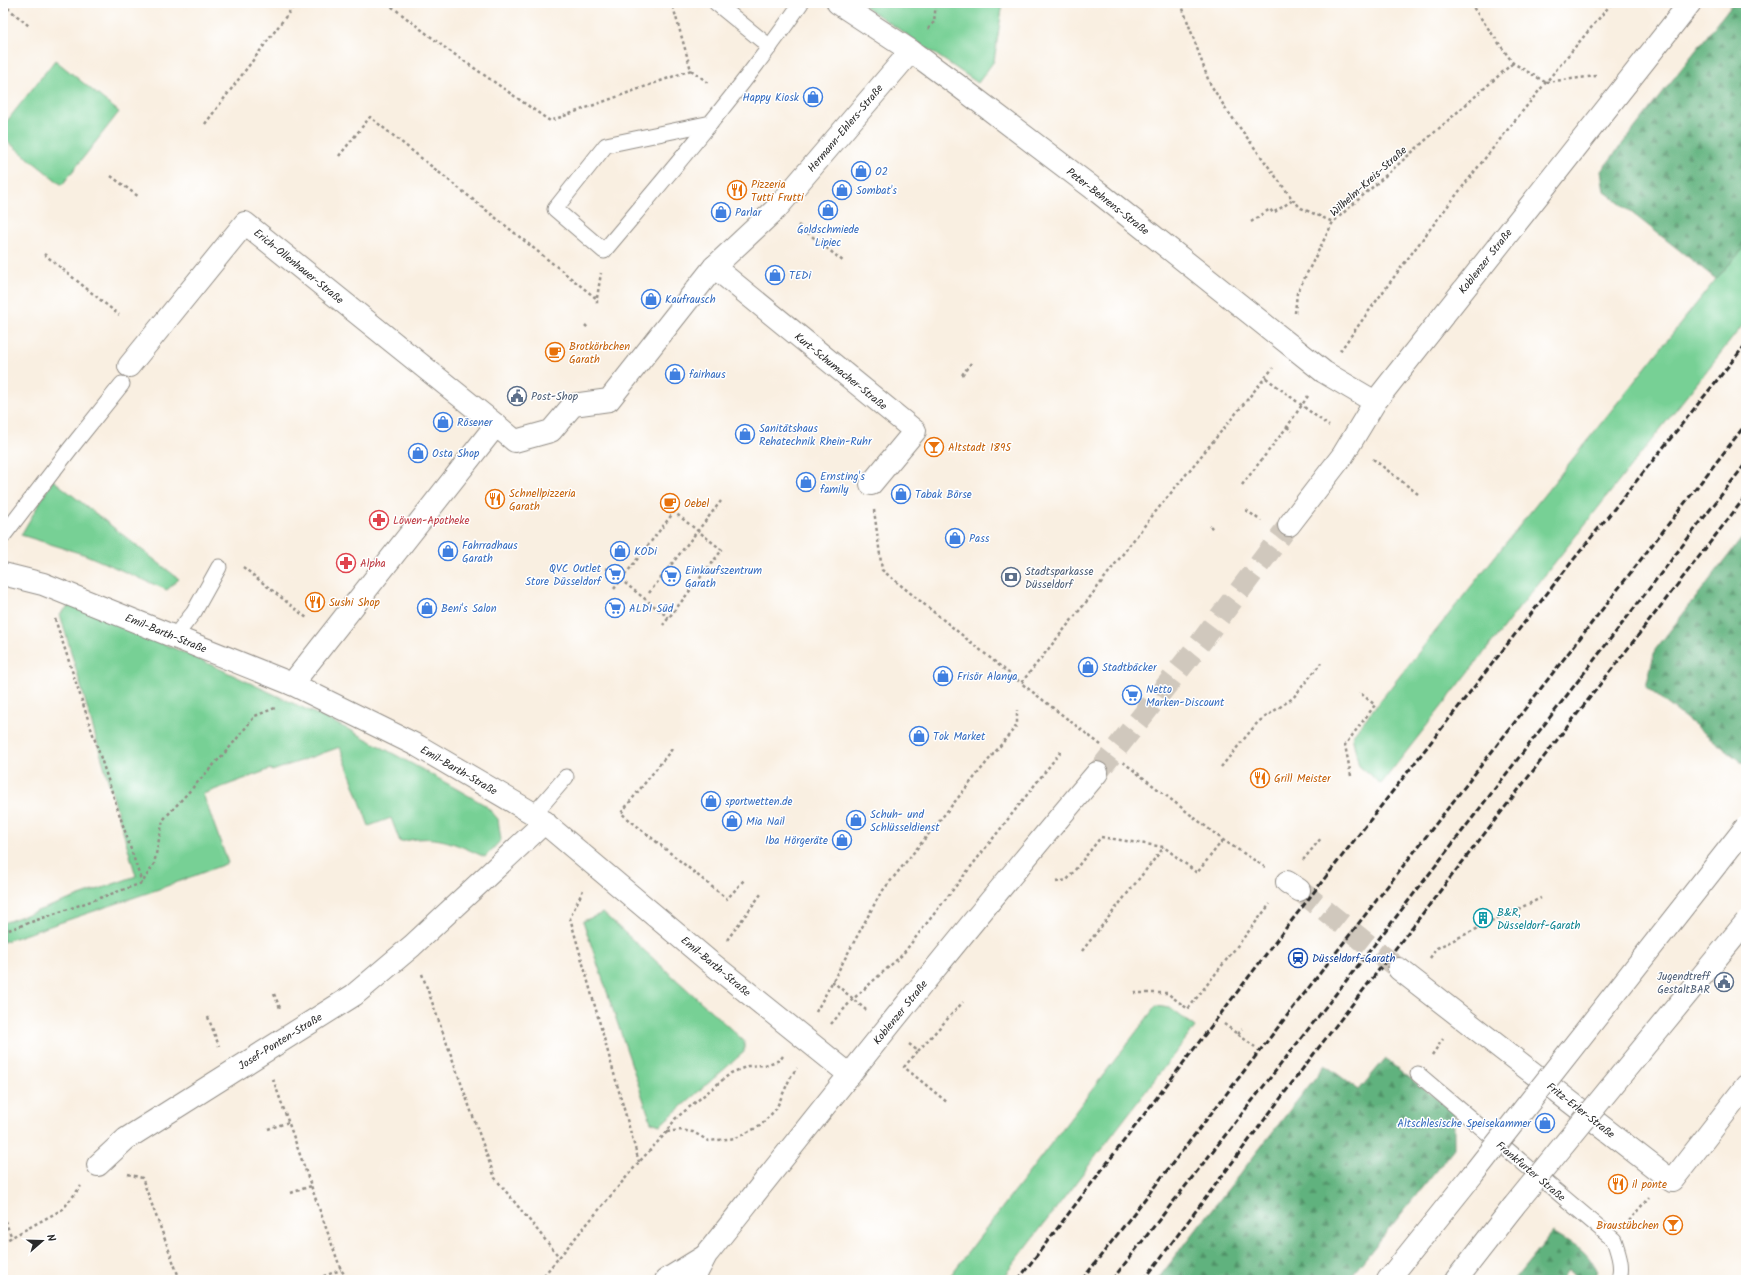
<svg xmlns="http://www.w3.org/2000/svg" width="1749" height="1283" font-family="Kalam,sans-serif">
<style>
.green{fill:#77d095;stroke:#517e60}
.forest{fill:url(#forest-firs);stroke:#466e54}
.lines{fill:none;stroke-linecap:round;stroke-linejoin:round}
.street-tunnel{stroke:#d0c8bd;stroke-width:22;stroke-dasharray:22 11;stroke-linecap:butt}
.secondary-tunnel{stroke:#d0c8bd;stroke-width:22;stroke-dasharray:22 11;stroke-linecap:butt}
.lane-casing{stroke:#928d86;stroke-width:17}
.street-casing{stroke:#928d86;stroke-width:24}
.secondary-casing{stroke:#928d86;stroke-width:24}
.highway-casing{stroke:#928d86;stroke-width:24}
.path{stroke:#928d86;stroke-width:2.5;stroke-dasharray:3 3;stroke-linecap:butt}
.lane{stroke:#fff;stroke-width:15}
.street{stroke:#fff;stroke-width:22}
.secondary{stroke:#fff;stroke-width:22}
.highway{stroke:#fff;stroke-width:22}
.rail{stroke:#2b2b2b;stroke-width:3;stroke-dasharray:6 3;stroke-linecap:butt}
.highway-bridge-casing{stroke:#928d86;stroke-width:24;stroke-linecap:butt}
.highway-bridge{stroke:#fff;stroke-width:22}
.labels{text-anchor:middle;stroke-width:3;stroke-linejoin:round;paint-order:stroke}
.shop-label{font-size:11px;fill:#366cbe;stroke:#fff;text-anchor:start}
.street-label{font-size:11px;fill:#2b2b2b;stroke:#fff}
.food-label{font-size:11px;fill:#c56008;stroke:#fff;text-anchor:start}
.service-label{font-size:11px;fill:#4e5e75;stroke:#fff;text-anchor:start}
.health-label{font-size:11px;fill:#be3a42;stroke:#fff;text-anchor:start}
.culture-label{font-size:11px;fill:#0d838f;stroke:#fff;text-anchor:start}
.transit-label{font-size:11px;fill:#164399;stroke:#fff;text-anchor:start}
</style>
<defs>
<pattern id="forest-firs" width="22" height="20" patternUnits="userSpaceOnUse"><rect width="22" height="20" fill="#61b27e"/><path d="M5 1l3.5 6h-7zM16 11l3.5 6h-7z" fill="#509167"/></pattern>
</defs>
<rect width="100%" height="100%" fill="#fff"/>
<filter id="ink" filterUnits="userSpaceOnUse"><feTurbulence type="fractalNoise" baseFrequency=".025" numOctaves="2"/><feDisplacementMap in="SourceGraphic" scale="8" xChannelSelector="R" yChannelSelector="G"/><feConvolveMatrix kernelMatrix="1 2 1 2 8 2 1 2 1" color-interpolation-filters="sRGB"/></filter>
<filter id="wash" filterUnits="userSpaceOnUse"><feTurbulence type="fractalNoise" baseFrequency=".012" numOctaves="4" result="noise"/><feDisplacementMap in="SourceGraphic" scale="16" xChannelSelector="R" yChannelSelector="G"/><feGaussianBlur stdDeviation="0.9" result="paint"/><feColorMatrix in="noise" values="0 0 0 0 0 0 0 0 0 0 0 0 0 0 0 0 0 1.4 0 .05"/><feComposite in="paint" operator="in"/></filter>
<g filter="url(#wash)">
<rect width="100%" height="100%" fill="#f9efe1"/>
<g class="green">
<polygon points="860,3 1003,3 994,61 978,83"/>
<polygon points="55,60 119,112 62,185 3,138 3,126"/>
<polygon points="1746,246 1746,321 1552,566 1381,784 1359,766 1352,736 1716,279"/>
<polygon points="53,480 179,579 167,590 86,555 21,535"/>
<path d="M72,603l144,64 136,64 73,40 60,34 13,14 3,21 -16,17c-32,-14 -48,-24 -85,-15l-9,-24 -22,8 -29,-79 -68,24 -1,-2 -68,25 25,69 -69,26 -156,53v-19l133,-47 -76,-262z"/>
<polygon points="603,913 744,1041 744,1052 660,1125 651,1122 583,921"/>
<polygon points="1156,1006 1170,1008 1195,1027 1001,1280 947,1280"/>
</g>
<g class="forest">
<polygon points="1733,3 1746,3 1746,246 1716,279 1604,191 1601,171"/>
<polygon points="1746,533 1746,766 1646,687 1655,650"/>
<polygon points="1385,1059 1454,1112 1454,1148 1348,1280 1157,1280 1325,1065 1359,1090"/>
<path d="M1553,1232c19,12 34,18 44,40l-4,8h-10l-15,-10 -7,10h-47z"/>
</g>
</g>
<g filter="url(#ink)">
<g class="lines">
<polyline class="street-tunnel" points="1299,890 1399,969"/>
<polyline class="secondary-tunnel" points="1097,773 1201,642 1289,525"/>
<g class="lane-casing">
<g id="lane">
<polyline points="716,3 770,47"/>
<path d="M711,123l-105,22 -51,64 49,42c68,-81 137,-161 197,-248"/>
<polyline points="3,536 70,449 122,384"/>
<polyline points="175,636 194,612 219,567"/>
<polyline points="534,814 566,777"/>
<path d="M1418,1074l196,166c4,12 10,28 4,40"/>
</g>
</g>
<g class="street-casing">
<g id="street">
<polyline points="838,3 911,51 960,87 1098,192 1324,372 1375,402"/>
<polyline points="714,267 915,431 871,484"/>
<polyline points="129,366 245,223 496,425"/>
<polyline points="3,574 43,584 292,684 418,746 534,814 711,963 850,1075"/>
<polyline points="292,684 496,425 515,441 551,431 573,405 609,400 714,267 777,208 911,51"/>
<polyline points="1287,882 1299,890"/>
<polyline points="1399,969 1672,1181 1746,1086"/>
<polyline points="98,1165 126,1139 354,995 412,946 545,822"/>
</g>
</g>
<g class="secondary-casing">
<g id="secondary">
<polyline points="1289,525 1343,455 1375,402 1690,3"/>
<polyline points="666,1280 705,1256"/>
<path d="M693,1280l13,-25c129,-162 257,-324 391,-482"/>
</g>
</g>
<g class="highway-casing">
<g id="highway">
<polyline points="1388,1280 1473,1174"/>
<polyline points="1456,1280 1513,1207"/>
</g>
</g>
<g class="path">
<polyline points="387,3 444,47 550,121 691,70 672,3"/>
<polyline points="1181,3 1209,82 1226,109 1293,200 1301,208 1333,222"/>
<polyline points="1470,3 1513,63 1545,82"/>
<polyline points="3,4 29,26"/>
<polyline points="928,29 934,22 936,3"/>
<polyline points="691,70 710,84"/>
<polyline points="1546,82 1596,76"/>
<polyline points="205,124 296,3"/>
<polyline points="339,156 370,117 597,299 597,305"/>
<polyline points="111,176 139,197"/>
<polyline points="1251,222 1270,209 1273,213 1293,200"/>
<polyline points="798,225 844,262"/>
<polyline points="44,254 119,315"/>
<polyline points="597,298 601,273"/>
<polyline points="1295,313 1297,293 1333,222 1513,63"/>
<polyline points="585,325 588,328"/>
<path d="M1340,351c86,-120 177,-236 272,-348"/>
<polyline points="962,375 971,363"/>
<polyline points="1266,378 1329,426"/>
<polyline points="1287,427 1292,431"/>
<polyline points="1373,459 1418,494"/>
<polyline points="1242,485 1287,427 1308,396"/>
<polyline points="874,510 882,570 1021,683"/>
<polyline points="1246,510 1261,521"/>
<polyline points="1210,526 1213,529"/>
<polyline points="243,567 308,619"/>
<polyline points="606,568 669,618"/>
<polyline points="614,589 674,512 722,550 663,625"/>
<polyline points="649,593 721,501"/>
<polyline points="55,619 142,883"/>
<polyline points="1101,745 1021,683 1087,601 1148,521 1273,368"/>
<polyline points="672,749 621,813 727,899 744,880"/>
<polyline points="1123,762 1223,840 1265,867"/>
<polyline points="1221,767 1258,722 1293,698 1321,663"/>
<polyline points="1351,776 1345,745 1375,705 1359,692"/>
<polyline points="1303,860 1322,837"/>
<polyline points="1056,882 1067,880 1101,837 1164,847 1197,873 1223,840"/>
<polyline points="583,890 570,918 639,1162"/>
<polyline points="3,932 142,883 154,864 163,820 230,747 255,716 275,708"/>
<polyline points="727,940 761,894"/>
<polyline points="1082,951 1164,847"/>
<polyline points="1430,958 1437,948 1541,898"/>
<polyline points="422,974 495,1178 560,1258"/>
<polyline points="832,981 866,1010"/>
<polyline points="1134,993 1167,993 1188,1009 1270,904"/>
<polyline points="274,994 280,1008"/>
<polyline points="816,1012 880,894 1017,725 1017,710"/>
<polyline points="208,1017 219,1046"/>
<polyline points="831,1024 852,1000 902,955 1062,750"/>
<polyline points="1224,1024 1255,1047"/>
<polyline points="1238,1034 1242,1029"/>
<polyline points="909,1044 918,1051 904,1067 948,1103"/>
<polyline points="918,1051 963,1002"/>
<polyline points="1432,1055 1443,1039"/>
<polyline points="273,1079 341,1270 349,1280"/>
<polyline points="268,1129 289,1122"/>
<polyline points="667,1132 680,1130 693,1132 709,1141 736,1138 760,1126 776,1109 791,1076 797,1068"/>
<polyline points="128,1174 142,1178 180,1280"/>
<polyline points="291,1193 311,1186"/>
<polyline points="5,1221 12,1238"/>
<polyline points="1629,1221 1649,1197"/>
<polyline points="3,1242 63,1209 81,1186"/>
<polyline points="312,1280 341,1270"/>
<polyline points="540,1280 639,1162 667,1132 675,1119 731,1073 748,1066 765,1065 780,1060 783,1056"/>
</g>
<use href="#lane" class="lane"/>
<use href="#street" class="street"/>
<use href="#secondary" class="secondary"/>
<use href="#highway" class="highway"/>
<g class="rail">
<polyline points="1018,1280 1289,924 1570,564 1746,344"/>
<polyline points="1082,1280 1746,424"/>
<polyline points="1112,1280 1396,917 1746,463"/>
<polyline points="1144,1280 1313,1055 1746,496"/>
</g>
<g class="highway-bridge-casing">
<g id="highway-bridge">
<polyline points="1473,1174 1746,827"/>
<polyline points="1513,1207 1746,922"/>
</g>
</g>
<use href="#highway-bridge" class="highway-bridge"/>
</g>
</g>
<defs>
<g id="shop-ring" transform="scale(1)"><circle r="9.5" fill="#fff" stroke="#3f7fe0" stroke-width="1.5"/><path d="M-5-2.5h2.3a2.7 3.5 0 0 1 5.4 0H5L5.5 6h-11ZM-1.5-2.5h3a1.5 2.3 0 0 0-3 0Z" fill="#3f7fe0"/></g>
<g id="restaurant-ring" transform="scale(1)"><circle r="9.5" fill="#fff" stroke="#e8710a" stroke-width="1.5"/><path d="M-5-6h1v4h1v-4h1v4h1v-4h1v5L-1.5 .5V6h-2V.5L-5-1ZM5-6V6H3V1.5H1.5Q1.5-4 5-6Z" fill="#e8710a"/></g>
<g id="cafe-ring" transform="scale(1)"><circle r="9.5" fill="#fff" stroke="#e8710a" stroke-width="1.5"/><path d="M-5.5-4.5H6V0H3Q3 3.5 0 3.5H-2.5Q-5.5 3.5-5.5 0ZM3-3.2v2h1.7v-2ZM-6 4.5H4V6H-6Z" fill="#e8710a"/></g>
<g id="civic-ring" transform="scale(1)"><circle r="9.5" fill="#fff" stroke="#5c6f8a" stroke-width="1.5"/><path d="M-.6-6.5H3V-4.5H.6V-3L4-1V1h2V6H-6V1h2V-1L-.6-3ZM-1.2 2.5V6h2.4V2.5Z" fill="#5c6f8a"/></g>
<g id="bar-ring" transform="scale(1)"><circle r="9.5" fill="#fff" stroke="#e8710a" stroke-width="1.5"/><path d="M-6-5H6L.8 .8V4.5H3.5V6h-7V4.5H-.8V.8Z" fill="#e8710a"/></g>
<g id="pharmacy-ring" transform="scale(1)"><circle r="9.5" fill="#fff" stroke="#e0444e" stroke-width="1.5"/><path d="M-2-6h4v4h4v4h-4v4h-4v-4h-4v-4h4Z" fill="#e0444e"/></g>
<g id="supermarket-ring" transform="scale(1)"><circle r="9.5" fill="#fff" stroke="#3f7fe0" stroke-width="1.5"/><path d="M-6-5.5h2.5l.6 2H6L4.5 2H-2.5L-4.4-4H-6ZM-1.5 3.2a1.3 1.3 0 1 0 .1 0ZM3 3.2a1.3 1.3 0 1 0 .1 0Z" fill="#3f7fe0"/></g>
<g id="bank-ring" transform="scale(1)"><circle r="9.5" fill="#fff" stroke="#5c6f8a" stroke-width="1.5"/><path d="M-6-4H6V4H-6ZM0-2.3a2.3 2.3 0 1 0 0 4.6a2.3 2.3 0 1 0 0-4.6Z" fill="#5c6f8a"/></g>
<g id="building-ring" transform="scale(1)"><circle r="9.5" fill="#fff" stroke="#0f9aa8" stroke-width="1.5"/><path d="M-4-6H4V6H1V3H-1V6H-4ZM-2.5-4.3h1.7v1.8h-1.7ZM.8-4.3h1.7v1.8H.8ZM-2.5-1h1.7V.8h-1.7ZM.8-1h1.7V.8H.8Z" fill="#0f9aa8"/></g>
<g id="station-ring" transform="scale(1)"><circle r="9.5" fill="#fff" stroke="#1a4fb4" stroke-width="1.5"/><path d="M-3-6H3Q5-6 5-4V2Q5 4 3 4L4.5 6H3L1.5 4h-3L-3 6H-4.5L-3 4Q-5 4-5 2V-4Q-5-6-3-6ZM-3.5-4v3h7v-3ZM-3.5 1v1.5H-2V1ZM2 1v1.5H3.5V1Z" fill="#1a4fb4"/></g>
</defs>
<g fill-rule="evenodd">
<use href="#shop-ring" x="813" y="97"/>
<use href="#shop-ring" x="861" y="171"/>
<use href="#restaurant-ring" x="737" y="190"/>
<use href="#shop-ring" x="842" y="190"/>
<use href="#shop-ring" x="828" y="210"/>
<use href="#shop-ring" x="721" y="212"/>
<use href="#shop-ring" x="775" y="275"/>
<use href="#shop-ring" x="651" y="299"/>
<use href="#cafe-ring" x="555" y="352"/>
<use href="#shop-ring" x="675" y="374"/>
<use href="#civic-ring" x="517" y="396"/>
<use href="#shop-ring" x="443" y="422"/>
<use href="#shop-ring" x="745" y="434"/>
<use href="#bar-ring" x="934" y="447"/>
<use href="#shop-ring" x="418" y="453"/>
<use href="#shop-ring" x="806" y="482"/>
<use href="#shop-ring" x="901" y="494"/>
<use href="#restaurant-ring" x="495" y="499"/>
<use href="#cafe-ring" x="670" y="503"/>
<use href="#pharmacy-ring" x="379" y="520"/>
<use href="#shop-ring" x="955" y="538"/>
<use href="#shop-ring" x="448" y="551"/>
<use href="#shop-ring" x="620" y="551"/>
<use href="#pharmacy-ring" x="346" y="563"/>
<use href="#supermarket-ring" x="615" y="574"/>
<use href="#supermarket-ring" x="671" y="576"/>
<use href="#bank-ring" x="1011" y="577"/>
<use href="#restaurant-ring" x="315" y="602"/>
<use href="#shop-ring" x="427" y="608"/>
<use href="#supermarket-ring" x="615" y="608"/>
<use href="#shop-ring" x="1088" y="667"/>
<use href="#shop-ring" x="943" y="676"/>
<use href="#supermarket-ring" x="1132" y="695"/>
<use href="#shop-ring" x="919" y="736"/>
<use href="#restaurant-ring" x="1260" y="778"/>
<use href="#shop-ring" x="711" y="801"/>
<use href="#shop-ring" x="856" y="820"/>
<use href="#shop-ring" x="732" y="821"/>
<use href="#shop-ring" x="842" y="840"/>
<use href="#building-ring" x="1483" y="918"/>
<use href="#station-ring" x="1298" y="958"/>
<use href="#civic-ring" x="1724" y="982"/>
<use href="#shop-ring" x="1545" y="1123"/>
<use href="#restaurant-ring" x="1618" y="1184"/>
<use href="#bar-ring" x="1673" y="1225"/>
</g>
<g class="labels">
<g class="shop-label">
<text x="799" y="101" text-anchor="end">Happy Kiosk</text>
<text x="875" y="175">O2</text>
<text x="856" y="194">Sombat's</text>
<text x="735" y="216">Parlar</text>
<text x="828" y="233" text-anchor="middle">Goldschmiede<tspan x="828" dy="13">Lipiec</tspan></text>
<text x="789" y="279">TEDi</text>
<text x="665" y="303">Kaufrausch</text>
<text x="689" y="378">fairhaus</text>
<text x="457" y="426">Rösener</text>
<text x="759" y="432">Sanitätshaus<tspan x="759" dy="13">Rehatechnik Rhein-Ruhr</tspan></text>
<text x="432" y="457">Osta Shop</text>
<text x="820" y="480">Ernsting's<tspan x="820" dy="13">family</tspan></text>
<text x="915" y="498">Tabak Börse</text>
<text x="969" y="542">Pass</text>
<text x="462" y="549">Fahrradhaus<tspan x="462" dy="13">Garath</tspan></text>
<text x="634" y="555">KODi</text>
<text x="601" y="572" text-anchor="end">QVC Outlet<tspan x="601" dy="13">Store Düsseldorf</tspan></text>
<text x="685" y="574">Einkaufszentrum<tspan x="685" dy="13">Garath</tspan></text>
<text x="441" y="612">Beni's Salon</text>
<text x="629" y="612">ALDI Süd</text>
<text x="1102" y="671">Stadtbäcker</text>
<text x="957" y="680">Frisör Alanya</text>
<text x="1146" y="693">Netto<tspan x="1146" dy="13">Marken-Discount</tspan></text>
<text x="933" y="740">Tok Market</text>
<text x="725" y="805">sportwetten.de</text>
<text x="870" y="818">Schuh- und<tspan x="870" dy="13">Schlüsseldienst</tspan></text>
<text x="746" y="825">Mia Nail</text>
<text x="828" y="844" text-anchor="end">Iba Hörgeräte</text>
<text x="1531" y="1127" text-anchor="end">Altschlesische Speisekammer</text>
</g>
<g class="street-label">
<text transform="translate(845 128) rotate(-50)" y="4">Hermann-Ehlers-Straße</text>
<text transform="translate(1368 181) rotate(-42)" y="4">Wilhelm-Kreis-Straße</text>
<text transform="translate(1108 201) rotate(38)" y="4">Peter-Behrens-Straße</text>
<text transform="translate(1485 261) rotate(-52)" y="4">Koblenzer Straße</text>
<text transform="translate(299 266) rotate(39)" y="4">Erich-Ollenhauer-Straße</text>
<text transform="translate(841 371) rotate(39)" y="4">Kurt-Schumacher-Straße</text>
<text transform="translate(166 633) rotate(22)" y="4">Emil-Barth-Straße</text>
<text transform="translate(459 770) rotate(30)" y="4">Emil-Barth-Straße</text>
<text transform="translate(716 966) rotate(40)" y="4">Emil-Barth-Straße</text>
<text transform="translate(900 1012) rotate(-51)" y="4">Koblenzer Straße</text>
<text transform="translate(280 1041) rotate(-32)" y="4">Josef-Ponten-Straße</text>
<text transform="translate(1581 1110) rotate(38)" y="4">Fritz-Erler-Straße</text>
<text transform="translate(1531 1171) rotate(40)" y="4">Frankfurter Straße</text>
</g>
<g class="food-label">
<text x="751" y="188">Pizzeria<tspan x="751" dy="13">Tutti Frutti</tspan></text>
<text x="569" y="350">Brotkörbchen<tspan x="569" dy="13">Garath</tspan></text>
<text x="948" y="451">Altstadt 1895</text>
<text x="509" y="497">Schnellpizzeria<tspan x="509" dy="13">Garath</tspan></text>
<text x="684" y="507">Oebel</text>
<text x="329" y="606">Sushi Shop</text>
<text x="1274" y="782">Grill Meister</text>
<text x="1632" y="1188">il ponte</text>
<text x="1659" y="1229" text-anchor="end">Braustübchen</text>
</g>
<g class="service-label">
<text x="531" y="400">Post-Shop</text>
<text x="1025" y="575">Stadtsparkasse<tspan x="1025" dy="13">Düsseldorf</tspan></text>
<text x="1710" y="980" text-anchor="end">Jugendtreff<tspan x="1710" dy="13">GestaltBAR</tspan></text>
</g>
<g class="health-label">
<text x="393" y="524">Löwen-Apotheke</text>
<text x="360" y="567">Alpha</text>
</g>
<g class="culture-label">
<text x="1497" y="916">B&amp;R,<tspan x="1497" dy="13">Düsseldorf-Garath</tspan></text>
</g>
<g class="transit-label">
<text x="1312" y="962">Düsseldorf-Garath</text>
</g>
</g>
<rect width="1749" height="1283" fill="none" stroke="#fff" stroke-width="16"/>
<g transform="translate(42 1241) rotate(70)" stroke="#ffffff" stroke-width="3" paint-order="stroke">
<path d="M0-3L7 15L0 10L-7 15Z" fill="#2b2b2b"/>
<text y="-6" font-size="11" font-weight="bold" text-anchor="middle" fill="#2b2b2b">N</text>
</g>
</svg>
